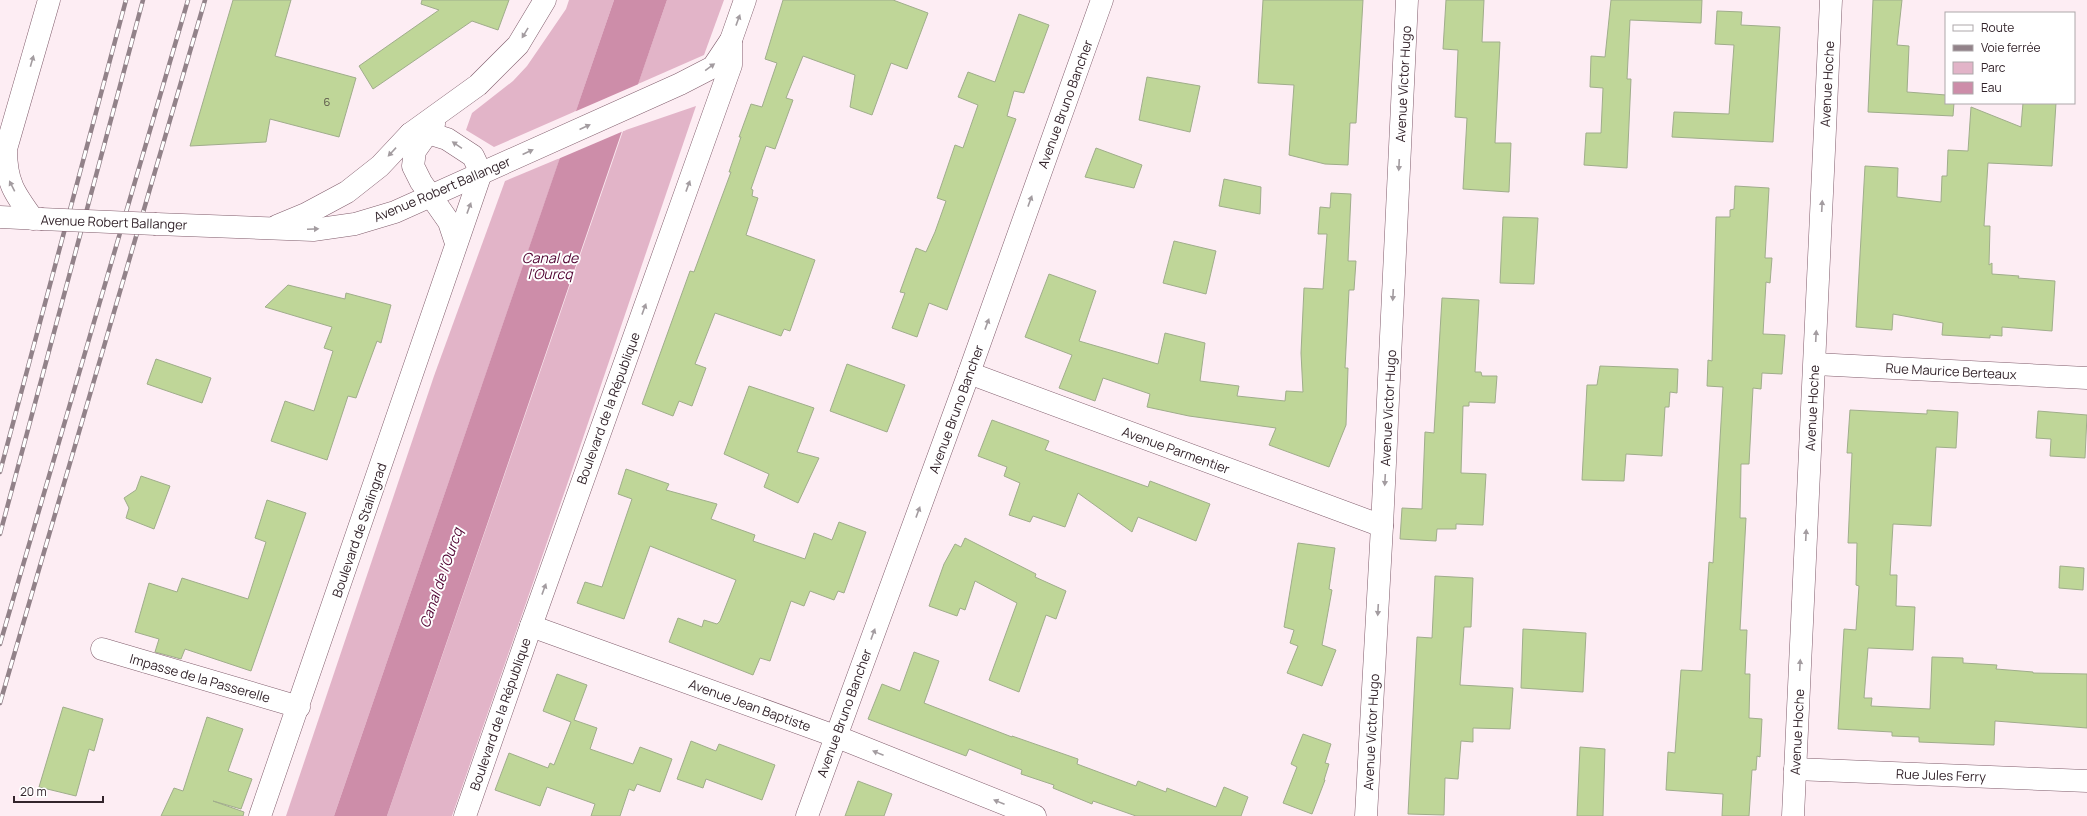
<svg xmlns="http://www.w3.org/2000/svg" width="2087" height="816" font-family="Manrope,sans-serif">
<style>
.green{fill:#e2b4c8}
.water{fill:#cd8da9}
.pier{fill:#fdedf3}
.building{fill:#bfd698;stroke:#a0ad8b}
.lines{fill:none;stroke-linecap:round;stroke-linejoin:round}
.minor-casing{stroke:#805d6c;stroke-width:23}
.tertiary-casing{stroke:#805d6c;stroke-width:23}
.secondary-casing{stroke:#805d6c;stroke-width:23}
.minor{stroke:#fff;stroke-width:22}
.tertiary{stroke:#fff;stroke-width:22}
.secondary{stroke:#fff;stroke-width:22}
.rail-casing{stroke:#928289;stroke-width:4.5}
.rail{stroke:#fff;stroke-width:3;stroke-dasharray:9;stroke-linecap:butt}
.secondary-bridge-casing{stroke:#805d6c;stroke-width:23;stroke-linecap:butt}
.secondary-bridge{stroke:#fff;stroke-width:22}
.oneway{fill:#a39ca0}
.labels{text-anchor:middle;stroke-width:4;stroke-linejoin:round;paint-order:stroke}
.number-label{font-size:11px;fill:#565046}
.street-label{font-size:13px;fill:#33242b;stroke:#fff}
.water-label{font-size:14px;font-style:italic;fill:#4f0130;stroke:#fff}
</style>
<rect width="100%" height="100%" fill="#fdedf3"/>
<g class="green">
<polygon points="569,0 614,0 576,111 494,147 466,130 472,113 513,81 527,66 566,9"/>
<polygon points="667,0 724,0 704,55 638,84"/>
<polygon points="696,106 568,482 452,816 387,816 623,131"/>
<polygon points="560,158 334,816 286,816 434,376 505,181"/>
</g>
<polygon class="water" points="614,0 667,0 387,816 334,816"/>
<polygon class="pier" points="641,83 626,130 558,159 574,112"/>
<g class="building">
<polygon points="233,0 291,0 275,56 356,78 339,137 270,119 266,142 190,146"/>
<polygon points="422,0 509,0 498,30 472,21 373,89 359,66 439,10 421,4"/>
<polygon points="783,0 893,0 928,13 907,69 891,63 872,115 850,107 855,75 803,56 786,98 793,100 775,149 766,146 751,189 753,190 752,196 758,198 746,235 815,260 790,331 784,329 781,336 715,313 695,364 706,368 692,406 679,401 673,416 642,404 690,271 694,272 731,172 729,172 741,137 739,137 751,104 762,107 777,63 765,59"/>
<polygon points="1263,0 1363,0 1356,123 1350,123 1348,165 1325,164 1289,155 1294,85 1258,83"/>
<polygon points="1446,0 1484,0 1482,42 1500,42 1495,143 1511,143 1509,192 1463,189 1467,118 1455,117 1458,50 1443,49"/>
<polygon points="1611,0 1702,0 1701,23 1630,20 1627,79 1631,79 1627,168 1584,165 1586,133 1601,133 1603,88 1590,87 1591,56 1605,57"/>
<polygon points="1873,0 1902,0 1897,45 1909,46 1907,92 1946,95 1946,103 1954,103 1953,116 1868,112"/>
<polygon points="1717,11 1742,12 1741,25 1780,27 1773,142 1672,137 1674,112 1729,114 1734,45 1715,44"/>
<polygon points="1019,14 1049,25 1024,93 1014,91 1007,116 1016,119 947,310 929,303 917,337 892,328 905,293 900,292 916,248 926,252 935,232 946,201 937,198 955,145 963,148 978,105 958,97 968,72 995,82"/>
<polygon points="1147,77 1200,86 1190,132 1139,120"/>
<polygon points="2023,103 2056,103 2052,166 1988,163 1984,226 1990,226 1989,265 1992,263 1992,274 2019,276 2018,278 2055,281 2052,331 2002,327 2002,336 1990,335 1990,338 1942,335 1943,323 1893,314 1892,330 1856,327 1865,166 1898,168 1897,197 1941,202 1942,176 1947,176 1948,150 1968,151 1971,107 2021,127"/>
<polygon points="1096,148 1142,165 1134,188 1085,177"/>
<polygon points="1224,179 1261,187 1260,214 1219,206"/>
<polygon points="1735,186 1769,188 1765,258 1772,258 1770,283 1766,282 1763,334 1785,335 1782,374 1762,373 1761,389 1753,388 1749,464 1741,464 1740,518 1746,518 1740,630 1747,630 1745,674 1750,674 1749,718 1762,719 1760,757 1757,756 1756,770 1752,770 1749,816 1722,816 1723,794 1666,790 1668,752 1675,753 1681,670 1702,671 1709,562 1713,563 1723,387 1707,386 1708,360 1712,361 1716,217 1730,217 1730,210 1734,209"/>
<polygon points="1331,193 1351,194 1348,261 1356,261 1354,290 1349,290 1345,368 1348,368 1346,425 1329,467 1269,445 1276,428 1189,416 1147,407 1150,394 1103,378 1095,401 1059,388 1072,355 1025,337 1049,274 1096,291 1079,341 1158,364 1165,333 1205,343 1200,381 1239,386 1237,396 1285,401 1286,391 1303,392 1301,353 1304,288 1323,289 1327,234 1318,234 1320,207 1330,208"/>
<polygon points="1503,217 1538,218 1534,284 1500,283"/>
<polygon points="1174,241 1216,251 1206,294 1163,283"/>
<polygon points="288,285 345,299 346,293 391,305 381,343 377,341 356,398 348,396 327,460 271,441 285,401 314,411 333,351 324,348 332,327 265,307"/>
<polygon points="1442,298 1479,300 1475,372 1481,372 1482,376 1497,376 1495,403 1469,402 1469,406 1463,406 1461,473 1486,474 1483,525 1456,524 1456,529 1437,529 1436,541 1400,539 1402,508 1422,509 1425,432 1434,433"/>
<polygon points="156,359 211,378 202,403 147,384"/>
<polygon points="847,364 905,385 887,432 830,411"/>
<polygon points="1600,366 1678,369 1677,393 1670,392 1669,407 1665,407 1662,456 1626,454 1624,481 1582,480 1587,385 1597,385"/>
<polygon points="749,386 814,408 797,452 819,458 798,503 764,487 769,474 724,454"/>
<polygon points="1850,410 1927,414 1927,410 1958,412 1956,448 1936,447 1931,526 1893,524 1890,575 1897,575 1896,606 1915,607 1913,650 1868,648 1864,698 1872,698 1871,706 1930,709 1932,657 1963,658 1963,663 1997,665 1996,669 2033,672 2033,673 2087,674 2087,728 1995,721 1994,745 1919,742 1919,737 1892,736 1892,732 1838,729 1844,629 1856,630 1859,586 1856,585 1857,543 1848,543 1852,453 1847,453"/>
<polygon points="2038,411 2087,415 2085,458 2050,456 2051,439 2036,438"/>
<polygon points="992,420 1049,441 1045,450 1148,487 1150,481 1210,504 1196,541 1138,517 1132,532 1078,493 1065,527 1033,516 1030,522 1009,515 1020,483 1004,476 1007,467 978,456"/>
<polygon points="626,469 669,484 666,490 717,504 711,519 755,535 753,541 805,559 814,533 832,540 839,522 866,532 844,593 838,591 834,600 810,591 804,606 791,601 770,661 760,658 753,675 669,642 678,618 702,627 704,620 717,624 720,621 736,580 650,546 624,619 577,603 585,582 602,587 632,499 618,494"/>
<polygon points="141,476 170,486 154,529 126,518 129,508 124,498 136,490"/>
<polygon points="267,500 306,513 251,671 185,649 181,659 155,652 159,639 135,632 149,583 177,592 182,578 248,599 266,542 255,538"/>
<polygon points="965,538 1036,574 1035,577 1066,591 1056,619 1046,615 1019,692 989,680 1017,603 975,581 965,610 960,608 957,616 929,606 944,564 955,544 961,547"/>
<polygon points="1298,543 1335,548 1329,589 1332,590 1322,645 1336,650 1322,686 1287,673 1298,646 1290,643 1294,630 1284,627"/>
<polygon points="2060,566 2084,568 2083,590 2059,588"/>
<polygon points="1435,576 1473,578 1471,627 1464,627 1460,685 1513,688 1510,729 1473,728 1473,742 1461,741 1458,779 1445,778 1444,815 1408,814 1417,637 1432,638"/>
<polygon points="1523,629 1586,633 1583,692 1521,688"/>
<polygon points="914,652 939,661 924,703 1012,737 1012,736 1078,759 1077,764 1136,786 1138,781 1166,792 1167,788 1216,807 1224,787 1248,797 1241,816 1136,816 1093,801 1092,804 1053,788 1054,785 1021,774 1022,770 969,749 966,756 868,719 882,684 900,691"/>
<polygon points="557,674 587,685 574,720 597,728 590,749 633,764 640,747 672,759 660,792 637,784 634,791 629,789 620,816 591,816 595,804 547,787 540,806 495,790 509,753 548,768 550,763 554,765 571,722 543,711"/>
<polygon points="63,707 103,719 94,751 89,749 76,796 39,787"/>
<polygon points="207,717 243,729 228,771 252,779 241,809 213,801 244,812 243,816 161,816 174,788 183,791"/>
<polygon points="1303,734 1331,744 1325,763 1329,764 1324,780 1325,780 1312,814 1283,803 1297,767 1291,764"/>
<polygon points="691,741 716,751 719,744 775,765 762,800 706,779 703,788 677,779"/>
<polygon points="1580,747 1605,749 1603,816 1577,816"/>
<polygon points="858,781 892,794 884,816 845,816"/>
</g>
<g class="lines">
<g class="minor-casing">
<g id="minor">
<polyline points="434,124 415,151 413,166 421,182 449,222 456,243"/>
<polyline points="1815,364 2087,378"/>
<polyline points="969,373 1382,526"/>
<polyline points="531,626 835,736 1035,816"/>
<polyline points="102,649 299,707"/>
<polyline points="1795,769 2087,781"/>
<polyline points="260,816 481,173 473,156 447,139 428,133 410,134"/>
<polyline points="465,816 531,626 731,65 731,40"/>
<polyline points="807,816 969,373 1102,0"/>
<polyline points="1366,816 1382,526 1407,0"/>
<polyline points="1793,816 1831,0"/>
</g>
</g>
<g class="tertiary-casing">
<path id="tertiary" d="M33,219c-19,-26 -27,-37 -27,-70l43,-149"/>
</g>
<g class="secondary-casing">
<g id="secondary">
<polyline points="0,217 41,219"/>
<polyline points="156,224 313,230 355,224 395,212 680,84 713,67 731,40 745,0"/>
<polyline points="277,226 306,214 347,192 380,166 410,134 478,85 518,45 545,0"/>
</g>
</g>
<use href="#minor" class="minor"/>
<use href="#tertiary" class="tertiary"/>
<use href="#secondary" class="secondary"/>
<g class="rail-casing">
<g id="rail">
<polyline points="0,472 126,0"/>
<polyline points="0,534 143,0"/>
<polyline points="0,644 188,0"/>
<polyline points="0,703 205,0"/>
</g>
</g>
<use href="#rail" class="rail"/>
<g class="secondary-bridge-casing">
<polyline id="secondary-bridge" points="41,219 156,224"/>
</g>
<use href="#secondary-bridge" class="secondary-bridge"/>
</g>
<defs><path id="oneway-solid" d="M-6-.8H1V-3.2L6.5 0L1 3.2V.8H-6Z"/></defs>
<g class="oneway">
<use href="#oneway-solid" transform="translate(738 20) rotate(-70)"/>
<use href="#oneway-solid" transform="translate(525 33) rotate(121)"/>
<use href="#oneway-solid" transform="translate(32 61) rotate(-74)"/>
<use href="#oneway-solid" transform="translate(710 67) rotate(-36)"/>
<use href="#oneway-solid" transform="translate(585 127) rotate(-24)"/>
<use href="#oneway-solid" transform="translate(457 145) rotate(-146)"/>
<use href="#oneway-solid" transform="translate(392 152) rotate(133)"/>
<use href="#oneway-solid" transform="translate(528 152) rotate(-25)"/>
<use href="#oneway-solid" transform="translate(1399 165) rotate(93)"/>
<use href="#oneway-solid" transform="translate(12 186) rotate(-117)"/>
<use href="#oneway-solid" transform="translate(688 186) rotate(-70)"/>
<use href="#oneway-solid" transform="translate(1030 201) rotate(-70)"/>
<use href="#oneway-solid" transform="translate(1822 206) rotate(-87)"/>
<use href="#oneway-solid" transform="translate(469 208) rotate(-70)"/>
<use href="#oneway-solid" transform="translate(313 229) rotate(-2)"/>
<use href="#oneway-solid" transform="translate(1393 295) rotate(93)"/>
<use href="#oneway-solid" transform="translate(644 309) rotate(-70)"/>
<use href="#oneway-solid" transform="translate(987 324) rotate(-70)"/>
<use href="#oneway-solid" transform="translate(1816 336) rotate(-87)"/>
<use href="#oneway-solid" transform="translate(1385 480) rotate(93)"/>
<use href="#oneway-solid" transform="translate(918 512) rotate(-70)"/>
<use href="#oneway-solid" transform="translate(1806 535) rotate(-87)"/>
<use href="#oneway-solid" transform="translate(544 589) rotate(-70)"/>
<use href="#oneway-solid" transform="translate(1378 610) rotate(93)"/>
<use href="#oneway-solid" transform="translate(873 634) rotate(-70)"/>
<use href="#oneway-solid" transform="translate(1800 665) rotate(-87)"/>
<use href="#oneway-solid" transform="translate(878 753) rotate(-158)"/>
<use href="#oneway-solid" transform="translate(999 802) rotate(-158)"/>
</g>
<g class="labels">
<g class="number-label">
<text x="327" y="106">6</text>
</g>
<g class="street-label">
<text transform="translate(1403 84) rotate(-87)" y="5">Avenue Victor Hugo</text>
<text transform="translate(1827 84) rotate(-87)" y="5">Avenue Hoche</text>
<text transform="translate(1065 104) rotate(-70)" y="5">Avenue Bruno Bancher</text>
<text transform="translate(442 189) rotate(-23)" y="5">Avenue Robert Ballanger</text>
<text transform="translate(114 222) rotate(2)" y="5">Avenue Robert Ballanger</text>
<text transform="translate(1951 371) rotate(3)" y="5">Rue Maurice Berteaux</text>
<text transform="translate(608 408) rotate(-70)" y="5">Boulevard de la République</text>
<text transform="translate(1388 408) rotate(-87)" y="5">Avenue Victor Hugo</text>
<text transform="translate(1812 408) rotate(-87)" y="5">Avenue Hoche</text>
<text transform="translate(956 409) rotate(-70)" y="5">Avenue Bruno Bancher</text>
<text transform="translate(1176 450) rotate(20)" y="5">Avenue Parmentier</text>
<text transform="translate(359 530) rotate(-71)" y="5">Boulevard de Stalingrad</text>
<text transform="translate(200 678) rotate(16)" y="5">Impasse de la Passerelle</text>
<text transform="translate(750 705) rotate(20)" y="5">Avenue Jean Baptiste</text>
<text transform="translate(844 713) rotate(-70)" y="5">Avenue Bruno Bancher</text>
<text transform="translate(500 714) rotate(-71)" y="5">Boulevard de la République</text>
<text transform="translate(1371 732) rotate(-87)" y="5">Avenue Victor Hugo</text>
<text transform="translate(1797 732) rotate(-87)" y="5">Avenue Hoche</text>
<text transform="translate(1941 775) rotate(2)" y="5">Rue Jules Ferry</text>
</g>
<g class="water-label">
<text x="550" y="263">Canal de<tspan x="550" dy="16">l'Ourcq</tspan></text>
<text transform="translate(441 578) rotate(-71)" y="5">Canal de l'Ourcq</text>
</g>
</g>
<rect x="1945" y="12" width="130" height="92" fill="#ffffff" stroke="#ada7aa"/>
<rect x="1953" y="25" width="20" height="6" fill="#ffffff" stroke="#ada7aa"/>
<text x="1981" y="32" font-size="12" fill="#33242b">Route</text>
<rect x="1953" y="45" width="20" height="6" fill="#928289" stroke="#ada7aa"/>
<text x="1981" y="52" font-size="12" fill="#33242b">Voie ferrée</text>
<rect x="1953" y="62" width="20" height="12" fill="#e2b4c8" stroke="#ada7aa"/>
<text x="1981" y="72" font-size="12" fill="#33242b">Parc</text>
<rect x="1953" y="82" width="20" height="12" fill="#cd8da9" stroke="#ada7aa"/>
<text x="1981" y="92" font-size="12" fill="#33242b">Eau</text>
<path d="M14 796v6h89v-6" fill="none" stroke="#33242b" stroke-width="2"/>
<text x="20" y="796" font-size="12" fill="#33242b" stroke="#ffffff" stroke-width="3" paint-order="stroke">20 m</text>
</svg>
